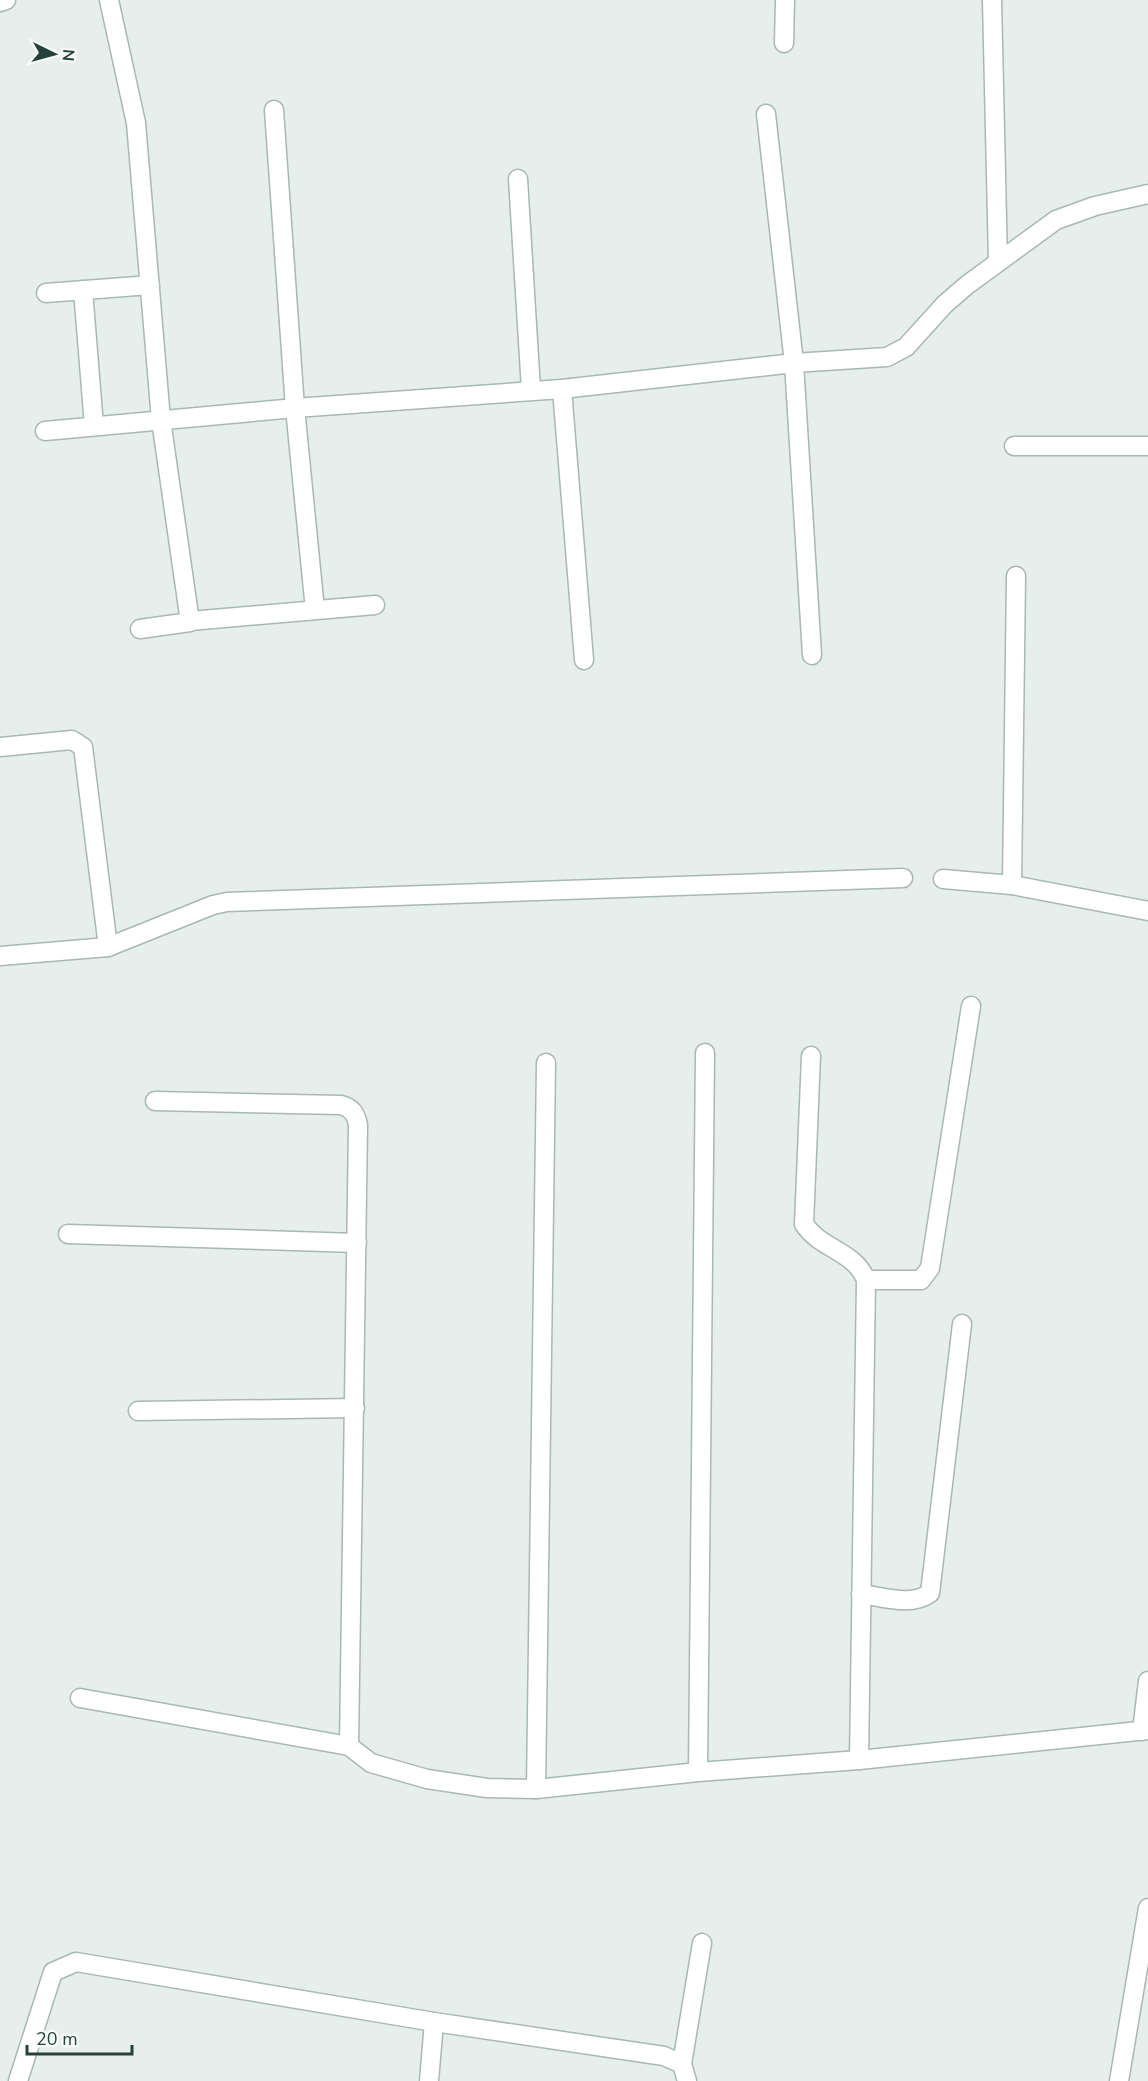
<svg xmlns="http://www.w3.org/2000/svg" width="1148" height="2081" font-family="'Nunito Sans',sans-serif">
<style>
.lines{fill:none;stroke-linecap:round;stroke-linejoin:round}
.street-casing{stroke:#a8b8b2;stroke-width:21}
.street{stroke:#fff;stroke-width:18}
</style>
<rect width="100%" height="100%" fill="#e6efeb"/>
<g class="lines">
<g class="street-casing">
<g id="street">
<polyline points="109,0 136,123 161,420 190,622 140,629"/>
<polyline points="992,0 998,262"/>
<polyline points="0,2 6,0"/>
<polyline points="784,43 785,0"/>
<polyline points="274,110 295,408 315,610"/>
<polyline points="766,114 794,363 812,655"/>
<polyline points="518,179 531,390"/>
<polyline points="83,290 94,426"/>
<polyline points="46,293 150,285"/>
<polyline points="562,389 584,660"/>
<polyline points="45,431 295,408 562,389 794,363 887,357 906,347 945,304 967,285 1056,220 1095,206 1148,194"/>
<polyline points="1014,446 1148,446"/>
<polyline points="190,621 375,605"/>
<polyline points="0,747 72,740 83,747 108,947"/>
<polyline points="943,879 1012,885 1148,911"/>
<polyline points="1012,885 1016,576"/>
<polyline points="0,956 108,947 213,905 227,902 903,878"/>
<polyline points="68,1234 357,1243"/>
<polyline points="866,1280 921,1280 930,1268 971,1006"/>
<polyline points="138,1411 355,1408"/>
<path d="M861,1594c23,3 50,13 69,-1l32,-269"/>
<path d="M80,1698l269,48 9,-621c-2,-11 -6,-17 -17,-20l-186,-4"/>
<polyline points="1142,1731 1148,1681"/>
<polyline points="349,1746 371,1763 427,1779 487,1788 536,1789 546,1063"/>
<polyline points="859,1760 1148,1730"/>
<path d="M698,1772l161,-12 7,-480c-11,-29 -46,-31 -62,-56l7,-168"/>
<polyline points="536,1789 698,1772 705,1053"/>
<polyline points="682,2064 702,1943"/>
<polyline points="18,2081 53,1972 76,1962 434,2022 664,2056 682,2064 687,2081"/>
<polyline points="429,2081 434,2022"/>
<polyline points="1119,2081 1148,1908"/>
</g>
</g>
<use href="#street" class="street"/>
</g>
<g transform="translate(54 54) rotate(95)" stroke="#f7fbf9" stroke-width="4.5" paint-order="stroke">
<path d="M0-4.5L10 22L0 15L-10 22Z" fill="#24423a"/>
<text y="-9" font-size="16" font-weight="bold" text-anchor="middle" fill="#24423a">N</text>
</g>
<path d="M27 2045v9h105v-9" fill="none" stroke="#24423a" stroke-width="3"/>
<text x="36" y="2045" font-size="18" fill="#24423a" stroke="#f7fbf9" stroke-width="4.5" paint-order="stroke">20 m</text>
</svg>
